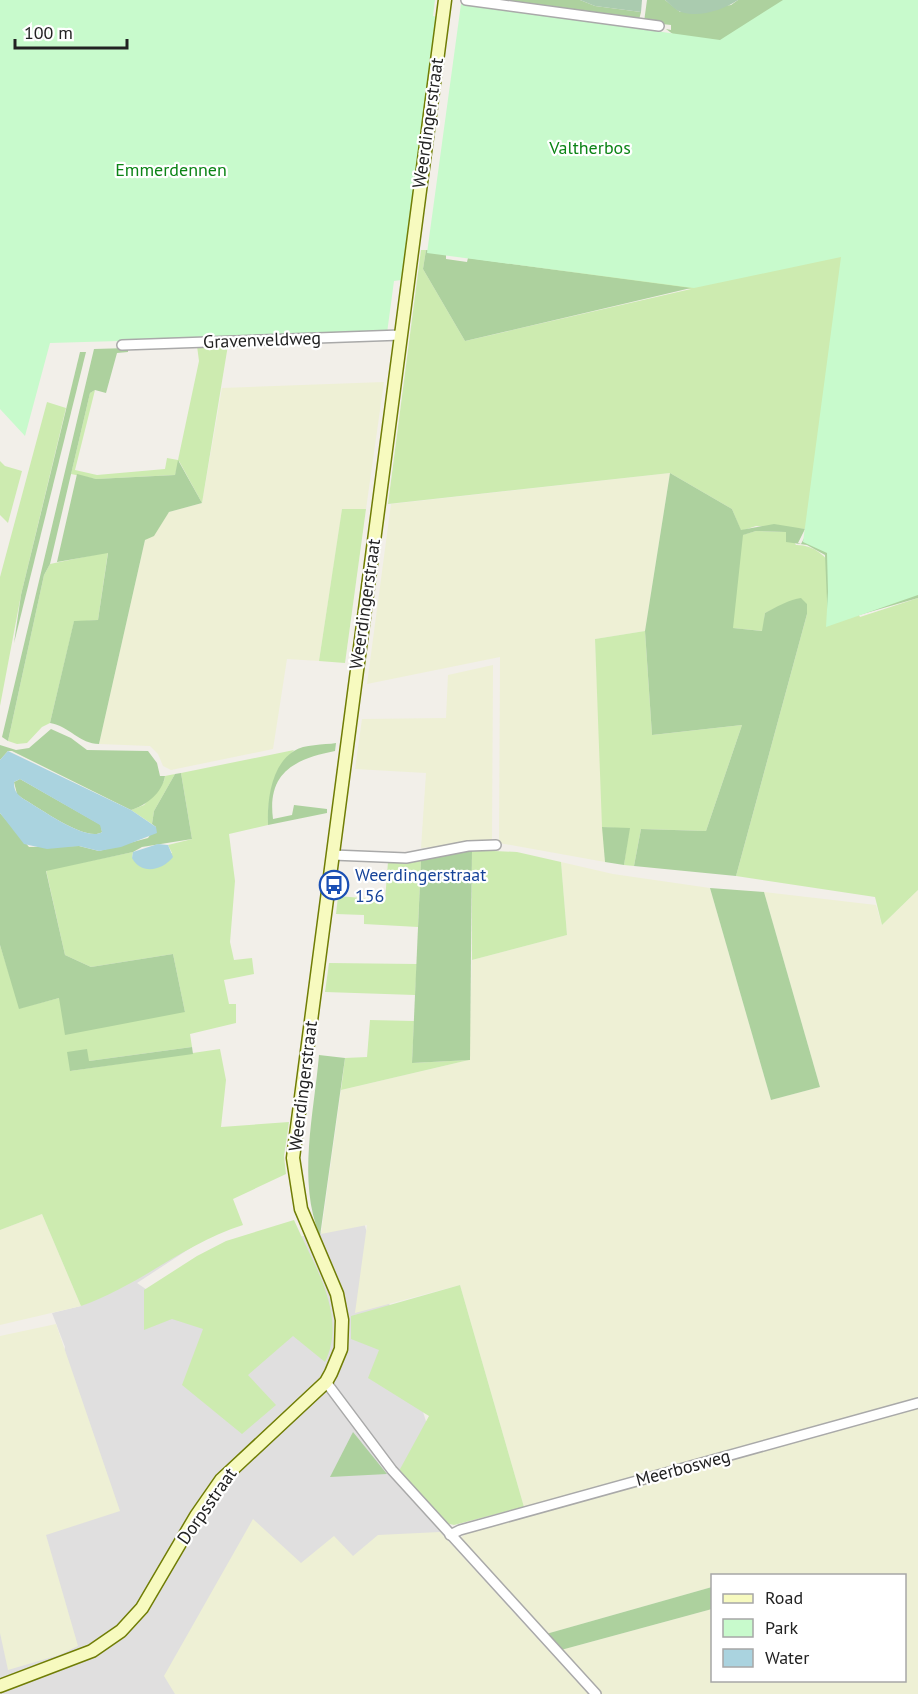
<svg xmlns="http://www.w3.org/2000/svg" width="918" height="1694" font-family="'PT Sans',sans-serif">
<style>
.residential{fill:#e0dfdf}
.farmland{fill:#eef0d5}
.grass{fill:#cdebb0}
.forest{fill:#add19e}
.cemetery{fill:#aacbaf}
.park{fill:#c8facc}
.water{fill:#aad3df;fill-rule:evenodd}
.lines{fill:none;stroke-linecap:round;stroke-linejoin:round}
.street-casing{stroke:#a9a9a9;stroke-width:12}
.secondary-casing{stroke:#707d05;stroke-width:15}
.street{stroke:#fff;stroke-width:9}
.secondary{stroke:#f7fabf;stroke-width:12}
.labels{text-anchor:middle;stroke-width:4.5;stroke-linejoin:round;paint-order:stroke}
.street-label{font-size:18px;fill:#222;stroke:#fff}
.park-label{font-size:18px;fill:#0c8416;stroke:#fff}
.transit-label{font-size:18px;fill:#164399;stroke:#fff;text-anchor:start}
</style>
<rect width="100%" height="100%" fill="#f2efe9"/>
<polygon class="residential" points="182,1223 192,1247 137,1283 191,1320 294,1238 364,1223 429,1431 448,1542 175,1694 0,1694 0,1604 65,1347 52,1313 81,1306"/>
<g class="farmland">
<polygon points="384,382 366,509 342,510 319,661 287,659 273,749 171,770 163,766 158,754 150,746 99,744 145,540 169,512 202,503 222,388"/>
<polygon points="670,473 645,631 595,639 605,862 499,843 500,657 367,684 391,504"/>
<polygon points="493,665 492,842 421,848 426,773 355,769 362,719 446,718 448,675"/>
<polygon points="561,862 613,874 710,888 771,1100 820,1087 764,892 876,905 882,925 918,890 918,1398 524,1507 460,1285 355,1313 367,1225 321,1234 341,1090 469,1060 472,960 567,935"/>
<polygon points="42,1214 81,1306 0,1325 0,1230"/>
<polygon points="56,1324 120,1511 46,1535 78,1646 59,1655 8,1670 0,1633 0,1336"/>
<polygon points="918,1408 918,1694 602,1694 561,1650 712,1609 712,1680 904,1680 904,1576 712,1576 712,1587 546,1634 459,1539 465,1534"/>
<polygon points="253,1519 301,1563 334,1536 353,1556 378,1535 440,1532 588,1694 175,1694 164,1676"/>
</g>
<g class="grass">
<polygon points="421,250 426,250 423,269 465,341 691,289 468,258 842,256 806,529 756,526 741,531 732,509 670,473 388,504"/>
<polygon points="228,345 202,503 179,461 175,475 96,479 71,474 90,393 95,390 75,470 97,475 165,469 167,458 178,460 199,361 197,346"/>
<polygon points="47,402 66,408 21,595 0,706 0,577"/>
<polygon points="0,461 5,466 22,471 8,523 0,515"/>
<polygon points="342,509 366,509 345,663 319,661"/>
<path d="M756,531l31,1 9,13c35,-1 49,45 64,72l58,-19v292l-36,35 -7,-28 -139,-21 71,-262v-10h-23l-19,9 -2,18 -31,-3 10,-93z"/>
<polygon points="108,552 98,620 74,622 50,723 42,727 27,743 17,744 8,741 44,575 50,564"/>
<polygon points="645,631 652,735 742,725 706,831 641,829 634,866 624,865 629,829 602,827 595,639"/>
<path d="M294,750c-19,22 -27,46 -26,75l-39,9 6,47 -5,61 4,18 18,-2 2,16 -30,6 5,24h7v19l-46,11 2,13 -103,14 -19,10 150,-22 6,31 -5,47 68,-5 -5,34 2,18 -53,25 10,26c-58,18 -104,61 -162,81l-39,-92 -42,16v-285l20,63 39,-10 126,14 -12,-58 -82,13 -26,-12 -19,-85 87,-18 -1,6 40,-5 -4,-8 24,-6 -11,-66z"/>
<polygon points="175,774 154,811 152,824 131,810 144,805 164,781 165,776"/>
<polygon points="472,850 517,852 561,862 567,935 472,960"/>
<polygon points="421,860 418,927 364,924 364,915 336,914 338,896 385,900 388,862"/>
<polygon points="329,963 417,964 415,995 325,992"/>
<polygon points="370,1020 414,1021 412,1063 469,1060 341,1090 345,1058 367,1057"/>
<path d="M294,1220c19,44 54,95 31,142l-32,-26 -45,39 28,30 -34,29 -60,-49 21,-56 -31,-10 -28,11v-40l53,-34 29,-15z"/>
<polygon points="460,1285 524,1507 454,1525 445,1523 399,1471 429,1416 368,1378 379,1350 351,1339 351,1316"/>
</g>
<g class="forest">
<polygon points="473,0 580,0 595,6 641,12 639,20"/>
<polygon points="647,0 665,0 680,12 731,5 738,0 788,0 719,44 674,35 666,29 671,30 671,25 644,22"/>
<polygon points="426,250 446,253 446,259 467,262 468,258 691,288 465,341 423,269"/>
<path d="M918,320v278l-90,26 -3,-69 -18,-10 -21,-3v-10l-30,-1 -13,4 -10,93 29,3 3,-18c9,-5 26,-14 36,-15l6,6v10l-71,262 -102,-10 7,-37 65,2 36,-106 -90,10 -7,-104 25,-158 62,36 9,21 33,-6 31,5 -7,14 3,1z"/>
<polygon points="128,348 128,352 117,353 106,393 95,390 90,393 50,564 44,575 8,741 2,737 94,349"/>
<polygon points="80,352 86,352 14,643 21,595"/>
<path d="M178,460l24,43 -33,9 -15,24 -9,4 -46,204c-19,0 -30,-18 -49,-21l24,-102 24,-1 10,-67 -51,9 20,-88 19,5 79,-4z"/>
<path d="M51,729l20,9 16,12 61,1 9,12 3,13h5c-3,17 -18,29 -34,34l-119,-59h-4l-8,9v-15l16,5 13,-2z"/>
<path d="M336,743l-1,8c-41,8 -68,22 -62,68l19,-4 2,-10 33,4v4l-59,12c-1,-24 3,-60 26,-74 10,-7 30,-6 42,-8z"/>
<polygon points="181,773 192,839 142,847 133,852 46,871 65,955 91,967 173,954 185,1012 65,1035 59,998 19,1009 0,945 0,813 29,847 79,846 99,851 148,838 156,827 152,824 154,811 175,774"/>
<path d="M20,779l81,46 1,7c-15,11 -64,-25 -80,-34l-5,-4 -3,-12z"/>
<polygon points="602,827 630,828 624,865 605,862"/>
<polygon points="472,850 470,1060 412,1063 421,860"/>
<polygon points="710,888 764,892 820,1087 771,1100"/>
<polygon points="192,1047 193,1054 70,1071 67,1052 87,1049 89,1061"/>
<path d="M319,1055l26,3 -25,178c-23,-55 -6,-122 -1,-181z"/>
<polygon points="353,1432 387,1474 330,1477"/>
<polygon points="712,1587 712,1609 561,1650 546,1634"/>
</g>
<g class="cemetery">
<polygon points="580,0 642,0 641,12 595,6"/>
<path d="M665,0h73c-15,10 -39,18 -57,12 -5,-1 -11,-8 -16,-12z"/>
</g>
<g class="park">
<polygon points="0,0 435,0 433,16 437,17 401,280 394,281 387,333 50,343 25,436 0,409"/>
<polygon points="783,0 918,0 918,595 826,627 828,592 827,553 803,542 841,257 694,288 427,253 461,4 720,40"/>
</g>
<g class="water">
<path d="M8,751l123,59 25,17 1,6 -36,14 -22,4 -20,-5 -32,3 -23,-5 -24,-31v-53zM20,779l80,46 2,7c-15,11 -64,-25 -80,-34 -6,-5 -8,-8 -8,-16z"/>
<path d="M158,844l10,1 5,12c-11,14 -32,18 -41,1l1,-6z"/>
</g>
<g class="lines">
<g class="street-casing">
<g id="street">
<polyline points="466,0 659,26"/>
<polyline points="122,345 401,335"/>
<polyline points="333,855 406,858 468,846 496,845"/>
<polyline points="326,1382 392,1470 596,1694"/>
<polyline points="450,1535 460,1530 918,1403"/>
</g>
</g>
<g class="secondary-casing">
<polyline id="secondary" points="0,1686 92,1651 121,1631 142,1608 196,1516 221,1480 326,1382 331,1373 341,1349 342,1320 337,1294 301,1209 293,1158 445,0"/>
</g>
<use href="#street" class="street"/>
<use href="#secondary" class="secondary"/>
</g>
<defs>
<g id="bus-ring" transform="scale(1.5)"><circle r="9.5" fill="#fff" stroke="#1a4fb4" stroke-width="1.5"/><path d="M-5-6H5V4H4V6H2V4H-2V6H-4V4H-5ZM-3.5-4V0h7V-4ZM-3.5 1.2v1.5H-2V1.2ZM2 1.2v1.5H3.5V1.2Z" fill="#1a4fb4"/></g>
</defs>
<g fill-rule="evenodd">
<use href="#bus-ring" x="334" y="885"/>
</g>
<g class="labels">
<g class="street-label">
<text transform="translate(428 123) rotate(-82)" y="6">Weerdingerstraat</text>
<text transform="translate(262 340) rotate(-2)" y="6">Gravenveldweg</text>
<text transform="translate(365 604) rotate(-82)" y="6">Weerdingerstraat</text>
<text transform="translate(303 1086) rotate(-83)" y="6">Weerdingerstraat</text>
<text transform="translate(683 1468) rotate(-15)" y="6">Meerbosweg</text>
<text transform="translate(207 1506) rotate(-55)" y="6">Dorpsstraat</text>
</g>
<g class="park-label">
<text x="590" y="154">Valtherbos</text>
<text x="171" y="176">Emmerdennen</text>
</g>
<g class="transit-label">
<text x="355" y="881">Weerdingerstraat<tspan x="355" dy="21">156</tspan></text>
</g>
</g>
<rect x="711" y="1574" width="195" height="108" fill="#ffffff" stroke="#a7a7a7" stroke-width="1.5"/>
<rect x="723" y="1594" width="30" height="9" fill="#f7fabf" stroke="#a7a7a7" stroke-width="1.5"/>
<text x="765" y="1604" font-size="18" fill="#222222">Road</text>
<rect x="723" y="1619" width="30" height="18" fill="#c8facc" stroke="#a7a7a7" stroke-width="1.5"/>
<text x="765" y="1634" font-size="18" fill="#222222">Park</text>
<rect x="723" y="1649" width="30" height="18" fill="#aad3df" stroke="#a7a7a7" stroke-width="1.5"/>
<text x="765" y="1664" font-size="18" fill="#222222">Water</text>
<path d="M15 39v9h112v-9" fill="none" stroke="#222222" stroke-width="3"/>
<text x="24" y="39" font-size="18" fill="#222222" stroke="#ffffff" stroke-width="4.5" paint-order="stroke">100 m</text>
</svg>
